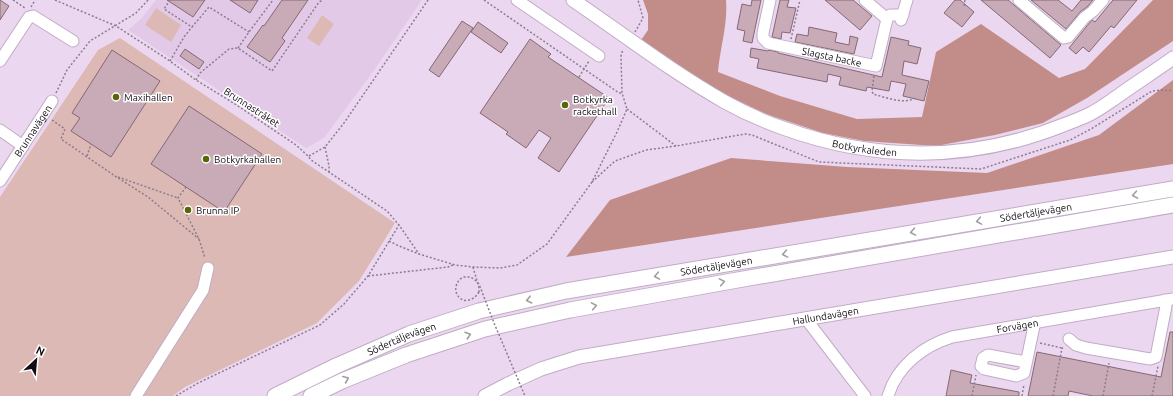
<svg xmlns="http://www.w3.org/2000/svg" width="1173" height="396" font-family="Ubuntu,sans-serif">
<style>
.built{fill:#e3c9e8}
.green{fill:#ddb9b6}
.forest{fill:#c28c89}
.building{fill:#c9aab7;stroke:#856874}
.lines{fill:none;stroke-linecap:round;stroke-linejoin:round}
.minor-casing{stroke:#c0acc4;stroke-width:13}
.major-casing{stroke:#c0acc4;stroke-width:15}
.highway-casing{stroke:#c0acc4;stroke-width:17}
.path{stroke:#8b7c8e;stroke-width:1.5;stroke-dasharray:2 2;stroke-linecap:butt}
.minor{stroke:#fff;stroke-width:11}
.major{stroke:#fff;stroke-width:13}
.highway{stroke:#fff;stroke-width:15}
.path-bridge{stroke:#8b7c8e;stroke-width:1.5;stroke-dasharray:2 2;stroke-linecap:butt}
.oneway{stroke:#a09da1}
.poi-dot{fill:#586508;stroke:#fff;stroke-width:1.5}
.labels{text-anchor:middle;stroke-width:3;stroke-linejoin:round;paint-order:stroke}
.street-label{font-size:10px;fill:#120b14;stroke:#fff}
.poi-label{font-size:10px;fill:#120b14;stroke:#fff;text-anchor:start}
</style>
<rect width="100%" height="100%" fill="#ecd7f1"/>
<polygon class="built" points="156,0 422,0 375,69 324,138 306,148 128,30 141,19"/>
<g class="green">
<polygon points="156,8 181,25 171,42 145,25"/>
<polygon points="322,15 334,24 319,46 307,38"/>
<polygon points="120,38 395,223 359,281 317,323 185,387 173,396 0,396 0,197 98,50"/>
</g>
<g class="forest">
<path d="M643,0h83c2,24 -6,48 -8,72l62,24 77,23 65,-2 14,-65 45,-28 78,54 26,-9 68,-69h20v41l-86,57 -44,25 -48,12 -59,11 -72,-5 -41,-8 -57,-19 -61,-29 -64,-45 7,-10v-16z"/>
<polygon points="1173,80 1173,164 566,257 610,200 731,158 847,167 987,173 1099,135"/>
</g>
<g class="building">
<polygon points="0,0 9,6 0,20"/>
<polygon points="167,0 205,0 193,17"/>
<polygon points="230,0 258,0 250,13"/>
<polygon points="282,0 308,0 282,38 285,41 270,62 247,47 263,25 264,26"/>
<polygon points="752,0 761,0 752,43 743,41 745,31 737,29 742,4 751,6"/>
<polygon points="780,0 789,0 787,7 796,8 790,33 782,32 781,39 772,37"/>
<polygon points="825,0 853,0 872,16 860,30"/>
<polygon points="955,0 960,0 974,12 962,27 944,13"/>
<polygon points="981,0 1008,0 1061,45 1050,58"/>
<polygon points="1031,0 1058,0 1072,11 1081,0 1093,0 1087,7 1081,11 1066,29"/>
<polygon points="1113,0 1137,0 1114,28 1111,26 1089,52 1083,47 1076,54 1069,48 1091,21 1092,20 1095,22"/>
<polygon points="462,21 473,28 439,77 429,70"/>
<polygon points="478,22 508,43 501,53 471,32"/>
<polygon points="809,27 837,33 835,42 849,45 850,36 858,38 854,54 795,42 797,34 808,36"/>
<polygon points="891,37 909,41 908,45 921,48 917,64 904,61 902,75 929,81 924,101 903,96 906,84 891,81 889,91 867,87 866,91 839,85 841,77 828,74 827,82 757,68 759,59 750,57 751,48 768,51 769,50 778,52 778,53 882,77"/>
<polygon points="530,39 551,54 548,57 609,98 559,172 538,158 551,138 539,130 526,148 506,134 508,132 480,113"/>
<polygon points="185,49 204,62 199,69 180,56"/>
<polygon points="112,50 160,81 111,157 71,131 80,118 72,113"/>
<polygon points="189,106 262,154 224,212 151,164"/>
<polygon points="1170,332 1173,332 1173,396 1093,396 1069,391 1068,396 1028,396 1037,352 1161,377"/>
<polygon points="951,370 972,375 970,383 1019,392 1019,396 946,396"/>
</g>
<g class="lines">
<g class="minor-casing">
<g id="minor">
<polyline points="517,0 599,56"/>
<path id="s1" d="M770,0l-7,33v5l5,5 108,23 11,-47 3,-4h13"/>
<polyline points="865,0 887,19"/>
<polyline points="1019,0 1064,38 1068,37 1084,18 1093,11 1103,0"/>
<polyline points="901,20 907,0"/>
<polyline points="0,61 29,17 33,16 73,41"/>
<polyline points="0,130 23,146"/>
<path id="s2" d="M0,181l52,-80"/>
<polyline points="806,319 865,396"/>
<polyline points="1069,339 1076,345 1086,348 1150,359 1156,357 1166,306 1165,300"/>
<path d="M1026,362l-38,-7 -5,3 -2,8 3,3 32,7 8,-3c4,-17 7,-34 11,-51"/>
<polyline points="136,396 203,290 208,268"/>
<path id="s3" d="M888,396c9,-30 35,-50 64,-59l221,-38"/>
</g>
</g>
<g class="major-casing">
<g id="major">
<path id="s4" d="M573,0c50,34 99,72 152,102 18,10 38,19 58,26 94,34 189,34 283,-4 8,-3 16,-6 24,-10 10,-5 19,-12 28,-18 18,-13 37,-25 55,-38"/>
<path id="s5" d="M485,396l23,-12 33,-15 38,-12 594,-100"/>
</g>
</g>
<g class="highway-casing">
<g id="highway">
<path id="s6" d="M275,396l61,-30 73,-32 70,-23 87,-20 607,-102"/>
<polyline points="311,396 342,381 406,355 485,329 570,310 732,281 1173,205"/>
</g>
</g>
<g class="path">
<polyline points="13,0 25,8"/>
<polyline points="55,0 116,26 167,59 196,80 235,104 296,145 308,156 311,160 387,211 399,225 419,254"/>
<polyline points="170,0 164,9 192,27 209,7 249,32"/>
<polyline points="484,0 619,93 622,93"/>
<polyline points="964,6 965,0"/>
<polyline points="31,7 35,0"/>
<polyline points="635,32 643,18 638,0"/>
<polyline points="791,39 800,0"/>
<polyline points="238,48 249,32 273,0"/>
<polyline points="170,61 184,37 192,27"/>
<path d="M874,76l-2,15 1,3c11,3 32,11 42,4"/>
<polyline points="579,77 589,61"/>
<polyline points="196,80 200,73 229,49 238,48 272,71 319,2 323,0"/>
<polyline points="56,93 67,70 90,41 136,13 148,0"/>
<polyline points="627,109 676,146"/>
<polyline points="52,120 65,129 61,139 115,176 148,197 199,239"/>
<polyline points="325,147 329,166 329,173"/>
<polyline points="87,156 91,144"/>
<polyline points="309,156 325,147 344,123 428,0"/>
<polyline points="118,177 178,198"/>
<polyline points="592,182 615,161 646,150 676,146 745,134 752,135 819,162 981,169 1070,140 1091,129 1152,91 1163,90 1173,91"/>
<polyline points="186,187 178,198 199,239 205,258"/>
<polyline points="389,241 399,246 419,254 455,265 473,267 500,268 517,265 547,244 592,182 617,132 627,109 622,93 621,56 623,49"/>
<polyline points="473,267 479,288 479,292"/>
<polyline points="368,276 448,267 453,265"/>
<polyline points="1040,343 1062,348"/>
<polyline points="176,396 198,383 320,325 344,304 368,276 399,225"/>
<polyline points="972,396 976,375"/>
<polyline points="1022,396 1024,384"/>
<polyline points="1053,396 1062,348 1065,348"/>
<polyline points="1103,396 1109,363"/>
<polyline points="1152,396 1158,366"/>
</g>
<use href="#minor" class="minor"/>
<use href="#major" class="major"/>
<use href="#highway" class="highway"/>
<path class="path-bridge" d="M479,292c-12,19 -32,2 -19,-13l4,-2h6l4,2 5,5 15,39 31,73"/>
</g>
<defs><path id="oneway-chevron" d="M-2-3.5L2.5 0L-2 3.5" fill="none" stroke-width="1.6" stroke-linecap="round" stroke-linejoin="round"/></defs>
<g class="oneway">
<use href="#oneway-chevron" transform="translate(1135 195) rotate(170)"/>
<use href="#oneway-chevron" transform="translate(979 221) rotate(170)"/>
<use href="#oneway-chevron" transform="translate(913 232) rotate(170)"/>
<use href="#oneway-chevron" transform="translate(785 254) rotate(170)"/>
<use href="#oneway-chevron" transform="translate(657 276) rotate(170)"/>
<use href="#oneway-chevron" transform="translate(722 282) rotate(-10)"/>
<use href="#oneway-chevron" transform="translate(529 300) rotate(167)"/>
<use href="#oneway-chevron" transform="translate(594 306) rotate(-10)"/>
<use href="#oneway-chevron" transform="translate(468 335) rotate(-18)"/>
<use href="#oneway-chevron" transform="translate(346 379) rotate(-23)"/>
</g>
<g class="poi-dot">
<circle cx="116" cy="97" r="4"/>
<circle cx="565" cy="105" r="4"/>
<circle cx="206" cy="159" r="4"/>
<circle cx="188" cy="210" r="4"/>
</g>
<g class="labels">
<g class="street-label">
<text dy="4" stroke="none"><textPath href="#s1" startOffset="111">Slagsta backe</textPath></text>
<text transform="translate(252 107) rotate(33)" y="4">Brunnastråket</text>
<text dy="4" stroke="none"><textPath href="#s2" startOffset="60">Brunnavägen</textPath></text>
<text dy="4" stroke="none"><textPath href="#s4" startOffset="331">Botkyrkaleden</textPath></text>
<text dy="4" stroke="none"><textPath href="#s6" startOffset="787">Södertäljevägen</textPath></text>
<text dy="4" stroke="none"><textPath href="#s6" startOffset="463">Södertäljevägen</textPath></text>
<text dy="4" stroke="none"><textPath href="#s5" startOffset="352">Hallundavägen</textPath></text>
<text dy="4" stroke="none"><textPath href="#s3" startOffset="157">Forvägen</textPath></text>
<text dy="4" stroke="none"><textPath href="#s6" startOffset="139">Södertäljevägen</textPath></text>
</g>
<g class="poi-label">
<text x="124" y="101">Maxihallen</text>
<text x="573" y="103">Botkyrka<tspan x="573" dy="12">rackethall</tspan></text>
<text x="214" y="163">Botkyrkahallen</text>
<text x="196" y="214">Brunna IP</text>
</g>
</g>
<g transform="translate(36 360) rotate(26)" stroke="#ffffff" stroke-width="3" paint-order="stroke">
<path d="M0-3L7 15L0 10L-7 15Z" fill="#120b14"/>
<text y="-6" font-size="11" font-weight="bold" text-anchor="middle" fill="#120b14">N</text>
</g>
</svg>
